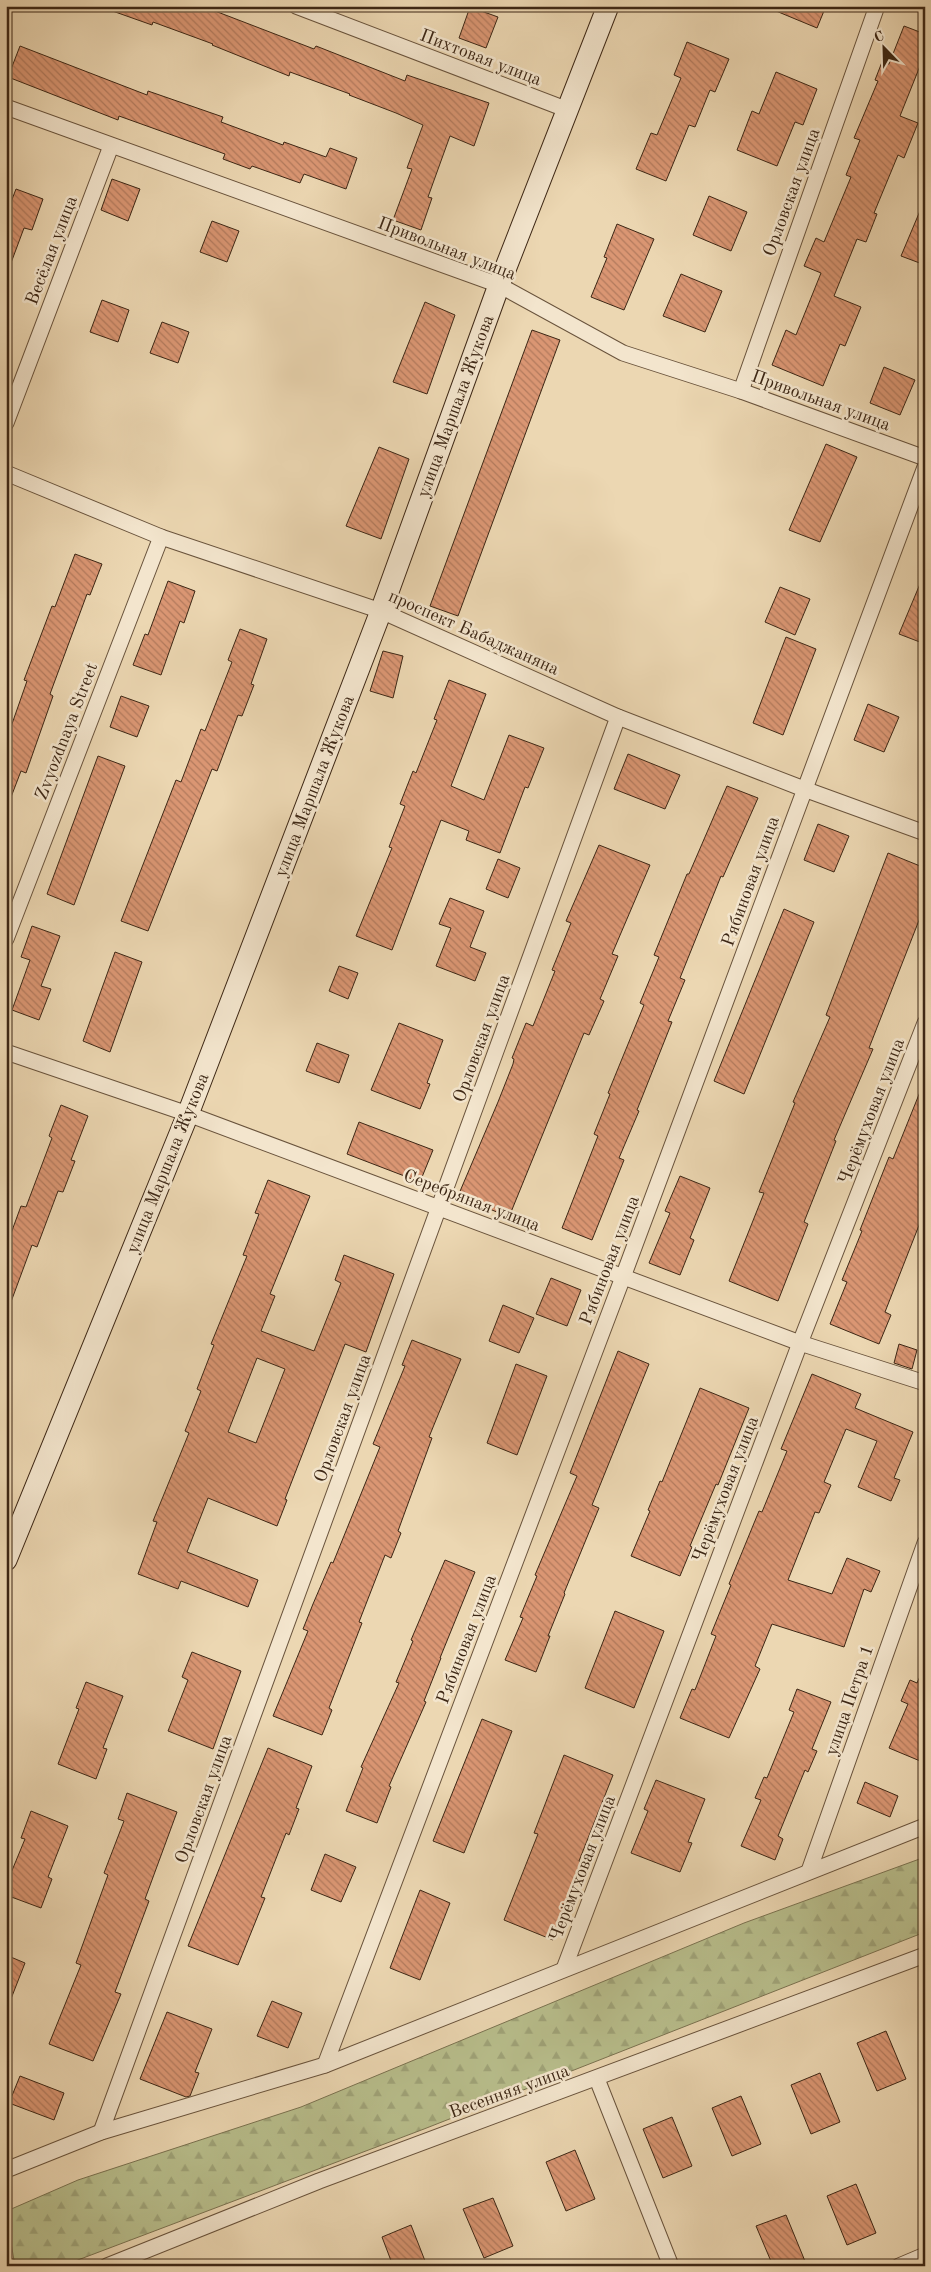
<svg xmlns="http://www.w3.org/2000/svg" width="931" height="2272" font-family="'Old Standard TT',serif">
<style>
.forest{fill:url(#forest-firs);stroke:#7a7250}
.building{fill:url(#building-back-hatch);stroke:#3d2715;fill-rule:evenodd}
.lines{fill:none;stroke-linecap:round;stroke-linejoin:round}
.minor-casing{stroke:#69533c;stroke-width:17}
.secondary-casing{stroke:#3d2715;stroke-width:23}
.minor{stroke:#f3e5cd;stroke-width:15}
.secondary{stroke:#f3e5cd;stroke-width:21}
.labels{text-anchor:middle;stroke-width:5;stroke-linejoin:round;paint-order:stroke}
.street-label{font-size:18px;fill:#3d2715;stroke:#f3e5cd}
</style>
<defs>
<pattern id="forest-firs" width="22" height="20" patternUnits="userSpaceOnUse" patternTransform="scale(1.25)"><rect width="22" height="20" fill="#b8be8c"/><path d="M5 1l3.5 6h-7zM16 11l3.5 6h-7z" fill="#9fa378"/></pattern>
<pattern id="building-back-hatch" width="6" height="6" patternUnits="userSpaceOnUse" patternTransform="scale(1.25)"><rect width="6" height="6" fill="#da9673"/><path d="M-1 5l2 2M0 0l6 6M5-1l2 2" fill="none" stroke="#b27a5d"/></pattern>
</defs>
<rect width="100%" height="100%" fill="#ecd7b2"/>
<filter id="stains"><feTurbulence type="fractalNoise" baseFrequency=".004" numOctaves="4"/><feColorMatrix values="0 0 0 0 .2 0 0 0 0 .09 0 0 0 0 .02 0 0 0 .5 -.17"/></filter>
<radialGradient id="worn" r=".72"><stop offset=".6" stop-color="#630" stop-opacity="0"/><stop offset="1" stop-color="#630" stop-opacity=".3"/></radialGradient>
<polygon class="forest" points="925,1857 925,1932 424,2129 62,2266 15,2266 11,2243 9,2210 78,2180 301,2107 744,1923"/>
<g class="building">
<polygon points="105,6 202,6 314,49 316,46 405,81 407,75 489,103 474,146 450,136 428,197 432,198 421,230 393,220 412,169 407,168 423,125 396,113 349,95 350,94 290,72 289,76 212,45 213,44 153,22 152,25 104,8"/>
<polygon points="764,6 826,6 817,28"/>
<polygon points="470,7 498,17 486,48 459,38"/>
<polygon points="904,26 925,34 925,68 920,66 900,116 918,123 904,158 898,155 874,213 877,214 866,242 857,239 834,296 861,307 845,346 840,344 823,386 772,365 786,330 796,335 821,273 804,266 816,238 824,242 851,177 846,175 860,140 854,138 878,81 875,80 882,62 889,64"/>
<polygon points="687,42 729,59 715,92 710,90 695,127 689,125 666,181 636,169 651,133 657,135 681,78 674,75"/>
<polygon points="20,46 147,95 148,91 223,117 221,122 283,145 284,142 326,157 330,148 357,158 346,189 304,174 300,183 252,166 250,169 223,159 225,154 119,116 118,120 8,77"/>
<polygon points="776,72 817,89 803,125 795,122 777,166 737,150 752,111 759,114"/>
<polygon points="112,179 140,189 128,221 101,210"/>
<polygon points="16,189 43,199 32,230 24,228 8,271 6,215"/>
<polygon points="709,196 747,212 731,251 693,235"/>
<polygon points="925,199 925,265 901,256"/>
<polygon points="212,221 239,231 227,262 200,252"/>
<polygon points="617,224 654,239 624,310 591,297 607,258 604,257"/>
<polygon points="681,274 722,291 705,332 663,316"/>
<polygon points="102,300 129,310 118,342 90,332"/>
<polygon points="425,302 455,315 427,394 393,382"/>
<polygon points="162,322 189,332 178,363 150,353"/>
<polygon points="532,330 560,340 458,616 430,606"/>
<polygon points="884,367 915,380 900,415 870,403"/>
<polygon points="826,444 857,457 820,542 789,530"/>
<polygon points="379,447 409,459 381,539 346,526"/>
<polygon points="75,554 102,564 90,595 87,594 50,694 53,696 26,773 21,771 8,805 6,805 6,741 27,681 24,680 52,606 55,607"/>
<polygon points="925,572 925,644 899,634"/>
<polygon points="168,581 195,591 184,623 180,621 161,675 133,665 145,634 148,635"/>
<polygon points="780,587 810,599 795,635 765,622"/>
<polygon points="240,629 267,639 251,684 254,685 242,716 238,715 217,771 212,769 148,931 121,921 176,780 181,782 201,729 205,731 232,662 228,660"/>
<polygon points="786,637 816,649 783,735 753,723"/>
<polygon points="383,651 403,656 393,698 370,691"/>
<polygon points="449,680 486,694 451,786 484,800 509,735 544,748 528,788 525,787 500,853 466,840 469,831 441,820 392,950 356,936 392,848 389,847 405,806 400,804 413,771 416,773 437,720 434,719"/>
<polygon points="121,696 149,706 137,737 110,727"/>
<polygon points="868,704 899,717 884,752 854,740"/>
<polygon points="628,754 680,775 665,809 614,789"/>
<polygon points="98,756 125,766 74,905 47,894"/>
<polygon points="727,786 758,798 723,877 721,876 680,978 685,980 668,1021 672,1022 637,1110 639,1111 619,1158 624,1160 592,1240 562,1228 598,1136 594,1134 610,1094 608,1093 644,1005 640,1003 659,957 654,955 687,874 689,874"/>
<polygon points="818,824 849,836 834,872 804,860"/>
<polygon points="599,845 650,865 612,954 618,956 600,999 604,1001 589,1035 584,1033 509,1217 458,1196 498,1102 513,1064 514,1059 512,1058 526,1023 533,1026 555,971 552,970 571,923 566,921"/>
<polygon points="888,853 925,868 925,905 869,1048 873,1049 834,1140 836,1141 804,1222 808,1224 778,1301 729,1281 764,1193 759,1192 795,1103 793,1102 830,1017 826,1015"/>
<polygon points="498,859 520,868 508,898 486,889"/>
<polygon points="450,898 484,911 470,947 486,953 475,981 436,966 451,928 439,924"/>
<polygon points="784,909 814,922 744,1094 714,1081"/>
<polygon points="32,926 60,936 41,986 51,989 39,1020 12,1010 30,960 21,957"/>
<polygon points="115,952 142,962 110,1052 83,1041"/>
<polygon points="339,966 358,973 348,999 329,991"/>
<polygon points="399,1023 443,1040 427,1083 430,1084 420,1109 371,1090"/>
<polygon points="317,1043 349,1055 339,1083 306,1071"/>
<polygon points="924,1082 925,1210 885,1312 891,1315 879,1344 830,1324 847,1282 842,1280 862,1231 860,1230 889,1157 893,1159"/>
<polygon points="61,1105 88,1116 71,1160 75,1161 63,1192 58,1191 37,1247 32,1245 8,1310 6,1309 6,1247 21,1206 26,1207 52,1138 49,1136"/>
<polygon points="359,1122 433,1150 420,1182 347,1154"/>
<polygon points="680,1176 710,1188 690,1238 694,1240 680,1275 649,1263 670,1213 665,1211"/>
<path d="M268,1180l42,16 -40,98 5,2 -14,35 53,20 27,-68 -6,-3 9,-25 50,19 -28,78 -21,-8 -60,155 2,1 -10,26 -69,-28 -21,54 71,28 -10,27 -67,-26 -3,8 -40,-15 19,-52 -4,-1 36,-88 -4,-2 16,-40 -4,-2 17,-44 -3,-1 36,-88 -4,-1 16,-41 -4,-1zM257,1358l28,11 -29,74 -28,-11z"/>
<polygon points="551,1278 581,1290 567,1326 536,1314"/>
<polygon points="503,1305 534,1318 519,1353 489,1341"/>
<polygon points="412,1340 461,1359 429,1437 432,1438 398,1531 401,1533 391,1558 385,1555 359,1622 362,1623 329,1708 332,1710 322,1735 273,1716 308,1631 303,1629 313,1604 331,1562 333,1563 380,1447 373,1444 405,1366 402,1365"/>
<polygon points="899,1344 917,1350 912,1369 894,1363"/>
<polygon points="618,1351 649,1364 592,1505 599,1508 564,1593 565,1594 548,1636 550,1636 536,1672 505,1660 523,1618 520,1617 537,1576 535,1575 577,1476 570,1473"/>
<polygon points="516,1364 547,1376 517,1455 487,1443"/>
<polygon points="812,1374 861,1394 855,1408 913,1432 894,1478 900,1480 891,1501 858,1487 877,1441 846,1429 824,1482 831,1485 819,1513 815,1512 788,1580 832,1594 847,1558 880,1571 871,1592 864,1589 844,1647 772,1624 755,1666 760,1669 729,1738 680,1718 692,1689 695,1690 716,1636 711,1634 731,1585 729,1584 759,1511 762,1512 787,1451 781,1449"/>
<polygon points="700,1388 749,1408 718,1485 716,1484 690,1546 692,1547 680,1576 631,1556 650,1511 648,1510 660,1481 662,1482"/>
<polygon points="445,1560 475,1572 440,1658 441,1658 424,1701 426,1702 389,1786 391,1787 377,1823 346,1811 363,1768 361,1767 399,1683 396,1682 413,1641 411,1640"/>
<polygon points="615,1611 664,1631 634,1708 585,1688"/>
<polygon points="192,1652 241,1671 213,1749 168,1731 188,1680 182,1677"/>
<polygon points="925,1665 925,1763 889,1748 908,1704 901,1701 910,1680 917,1683"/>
<polygon points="86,1682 123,1696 103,1748 107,1749 96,1779 58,1764 79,1709 76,1708"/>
<polygon points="797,1689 831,1702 812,1749 817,1751 808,1772 805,1770 778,1836 783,1839 775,1860 741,1846 761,1800 755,1798 764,1777 767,1778 794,1712 789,1710"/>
<polygon points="482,1719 512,1731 464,1853 433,1841"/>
<polygon points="268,1748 312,1766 296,1808 299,1809 289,1835 286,1833 261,1897 265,1898 238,1965 188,1946"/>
<polygon points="564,1755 613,1775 579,1861 583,1863 553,1940 504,1920 538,1834 534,1833"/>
<polygon points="656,1780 705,1799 688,1842 692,1843 680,1872 631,1853 648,1811 644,1809"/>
<polygon points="865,1782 898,1796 890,1817 857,1803"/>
<polygon points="127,1793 177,1812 145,1899 149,1901 115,1992 121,1994 93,2061 49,2044 81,1965 76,1963 108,1875 104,1873 124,1821 118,1819"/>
<polygon points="31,1811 68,1826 48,1877 52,1879 41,1908 6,1895 6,1885 25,1839 21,1838"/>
<polygon points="325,1854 356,1867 341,1902 311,1890"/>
<polygon points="420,1890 450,1903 420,1980 390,1968"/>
<polygon points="6,1955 25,1963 7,2009 6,2008"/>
<polygon points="272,2001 302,2013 288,2048 257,2036"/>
<polygon points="167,2012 212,2029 195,2072 199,2073 190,2096 186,2097 140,2079"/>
<polygon points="886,2031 906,2079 877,2091 857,2043"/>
<polygon points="820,2073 840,2122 811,2134 791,2085"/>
<polygon points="20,2076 64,2093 54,2120 9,2103"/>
<polygon points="741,2096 761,2144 732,2156 712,2108"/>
<polygon points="672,2117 692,2166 663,2178 643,2129"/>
<polygon points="575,2150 595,2199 566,2211 546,2162"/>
<polygon points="856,2184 876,2233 847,2245 827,2196"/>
<polygon points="493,2198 513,2246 484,2258 463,2209"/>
<polygon points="786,2215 807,2266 773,2266 756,2226"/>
<polygon points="411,2225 427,2266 393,2266 382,2237"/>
</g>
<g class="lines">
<g class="minor-casing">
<g id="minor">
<polyline points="296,6 568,110"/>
<polyline points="6,107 499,285 623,353 741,391 925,458"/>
<polyline points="741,391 877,6"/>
<polyline points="6,423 111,146"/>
<polyline points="6,473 161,537 381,611 618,717 804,789 925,833"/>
<polyline points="6,939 161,537"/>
<polyline points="6,1052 188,1114 800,1343 925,1383"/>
<polyline points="809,1871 925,1543"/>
<polyline points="564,1969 800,1343 925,1023"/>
<polyline points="325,2065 623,1277 925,467"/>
<polyline points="597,2079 671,2266"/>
<polyline points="101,2132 618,717"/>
<polyline points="6,2170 101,2132 325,2065 925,1826"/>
<polyline points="107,2266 319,2181 925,1955"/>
<polyline points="899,2266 925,2255"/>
</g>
</g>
<g class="secondary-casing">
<polyline id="secondary" points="6,1560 188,1114 381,611 499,285 608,6"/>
</g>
<use href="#minor" class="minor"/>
<use href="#secondary" class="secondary"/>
</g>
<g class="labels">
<g class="street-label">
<text transform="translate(481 57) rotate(21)" y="6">Пихтовая улица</text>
<text transform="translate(791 192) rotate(-70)" y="6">Орловская улица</text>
<text transform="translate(447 248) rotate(21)" y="6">Привольная улица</text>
<text transform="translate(51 250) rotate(-69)" y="6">Весёлая улица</text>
<text transform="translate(821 400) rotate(20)" y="6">Привольная улица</text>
<text transform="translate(455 406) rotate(-70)" y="6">улица Маршала Жукова</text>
<text transform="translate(474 632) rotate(24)" y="6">проспект Бабаджаняна</text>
<text transform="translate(66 731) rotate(-69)" y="6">Zvyozdnaya Street</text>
<text transform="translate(314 786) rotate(-69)" y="6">улица Маршала Жукова</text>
<text transform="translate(750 881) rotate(-70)" y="6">Рябиновая улица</text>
<text transform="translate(481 1038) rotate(-70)" y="6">Орловская улица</text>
<text transform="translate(871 1111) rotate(-69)" y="6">Черёмуховая улица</text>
<text transform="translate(167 1163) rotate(-68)" y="6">улица Маршала Жукова</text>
<text transform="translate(472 1200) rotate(21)" y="6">Серебряная улица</text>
<text transform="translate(609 1260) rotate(-69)" y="6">Рябиновая улица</text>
<text transform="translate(342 1418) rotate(-70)" y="6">Орловская улица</text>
<text transform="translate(725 1489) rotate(-69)" y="6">Черёмуховая улица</text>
<text transform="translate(466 1639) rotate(-69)" y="6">Рябиновая улица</text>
<text transform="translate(849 1700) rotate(-71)" y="6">улица Петра 1</text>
<text transform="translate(203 1799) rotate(-70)" y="6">Орловская улица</text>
<text transform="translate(582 1868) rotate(-69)" y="6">Черёмуховая улица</text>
<text transform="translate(509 2091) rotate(-20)" y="6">Весенняя улица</text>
</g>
</g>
<rect width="931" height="2272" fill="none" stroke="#ecd7b2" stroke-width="25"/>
<rect x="8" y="8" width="916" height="2257" fill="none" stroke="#3d2715" stroke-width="2.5"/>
<rect x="12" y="12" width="906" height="2247" fill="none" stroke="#3d2715"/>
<g transform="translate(884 48) rotate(337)" stroke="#f3e5cd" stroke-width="4" paint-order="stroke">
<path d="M0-4L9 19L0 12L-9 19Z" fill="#3d2715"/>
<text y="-8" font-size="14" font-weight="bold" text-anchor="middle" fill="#3d2715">С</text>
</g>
<rect width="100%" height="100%" filter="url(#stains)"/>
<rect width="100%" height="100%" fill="url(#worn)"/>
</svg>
